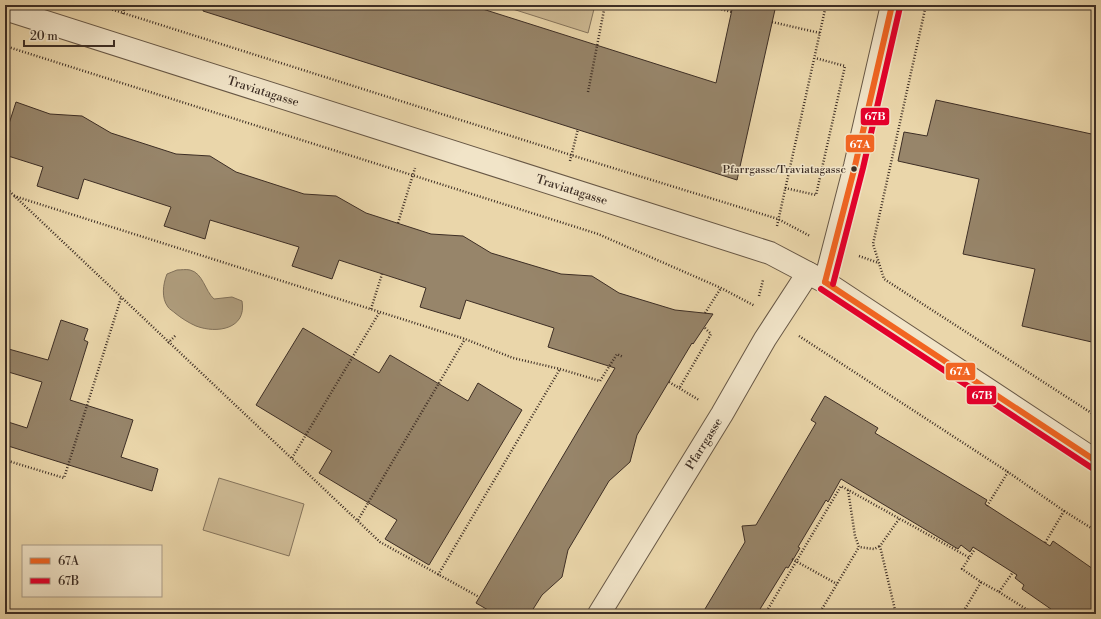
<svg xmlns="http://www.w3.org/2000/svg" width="1101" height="619" font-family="'Libre Bodoni',serif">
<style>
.green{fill:#cdb993;stroke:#85745c}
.water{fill:#af9d7d;stroke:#81715a}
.building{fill:#97856a;stroke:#3d2e25}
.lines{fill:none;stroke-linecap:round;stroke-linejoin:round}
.minor-casing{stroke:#685846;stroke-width:24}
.path{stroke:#3d2e25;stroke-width:2.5;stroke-dasharray:1 2;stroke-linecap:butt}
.minor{stroke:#f1e4c8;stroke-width:22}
.bus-1-casing{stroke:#f1e4c8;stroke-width:9}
.bus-2-casing{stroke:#f1e4c8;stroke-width:9}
.bus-1{stroke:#f26522;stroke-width:6}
.bus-2{stroke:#e4002b;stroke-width:6}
.bus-dot{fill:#3d2e25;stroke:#f1e4c8;stroke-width:1.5}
.labels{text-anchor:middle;stroke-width:3;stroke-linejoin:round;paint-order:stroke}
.bus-label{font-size:11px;fill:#3d2e25;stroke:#f1e4c8;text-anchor:end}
.street-label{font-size:12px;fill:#3d2e25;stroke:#f1e4c8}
.line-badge{stroke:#f1e4c8;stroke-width:1.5}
.badge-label{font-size:11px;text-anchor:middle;font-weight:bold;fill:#fff}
</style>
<rect width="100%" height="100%" fill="#ead6aa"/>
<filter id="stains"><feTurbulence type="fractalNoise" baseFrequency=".005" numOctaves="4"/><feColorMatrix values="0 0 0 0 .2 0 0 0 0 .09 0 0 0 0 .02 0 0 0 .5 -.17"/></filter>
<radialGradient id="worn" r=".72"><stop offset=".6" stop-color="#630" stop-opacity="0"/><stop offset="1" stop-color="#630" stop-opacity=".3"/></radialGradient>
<g class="green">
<polygon points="500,5 595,5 588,33"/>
<polygon points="219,478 304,504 289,556 203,530"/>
</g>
<path class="water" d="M177,270c4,0 9,-1 13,0 13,3 15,21 24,29l18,-2 10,4c5,28 -25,33 -46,25 -7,-3 -15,-8 -21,-13 -2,-2 -6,-4 -7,-6 -7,-9 -5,-23 -1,-33z"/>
<g class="building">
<polygon points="204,5 470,5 716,83 733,5 776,5 737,180 203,11"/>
<polygon points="936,100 1096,135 1096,343 1022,326 1035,269 963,254 979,179 898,161 904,132 927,136"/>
<polygon points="16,102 50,114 82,116 111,133 176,154 210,156 236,172 304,194 336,196 366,213 431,234 463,236 491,253 561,274 592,276 619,293 675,310 713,314 693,344 692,343 637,435 630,462 609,481 568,550 562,577 542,595 530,614 495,614 476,603 615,368 548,347 554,328 466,300 460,319 420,307 426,288 339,260 332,279 292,266 299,247 210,220 205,239 164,226 171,207 84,179 78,199 37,186 43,167 5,155 5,136"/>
<polygon points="61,320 88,329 84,340 88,342 70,400 133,420 121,457 158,469 152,491 5,445 5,421 27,428 42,382 5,371 5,348 48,360"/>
<polygon points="303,328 379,373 390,355 468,401 478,383 522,410 429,565 385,539 397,520 319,473 332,451 256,405"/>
<polygon points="825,396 878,428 875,433 987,500 985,504 1050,546 1053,541 1096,571 1096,614 1058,614 1022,589 1024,585 1015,578 1017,575 973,547 970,552 961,545 958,549 841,479 828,502 826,500 798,547 800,548 788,568 786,567 757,614 702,614 745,542 742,526 756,525 816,423 811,420"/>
</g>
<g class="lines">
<g class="minor-casing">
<g id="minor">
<path id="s1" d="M5,9l765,244 55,29 271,179"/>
<polyline points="825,282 855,166 892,5"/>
<path id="s2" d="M599,614l123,-200 43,-75 43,-66"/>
</g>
</g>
<g class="path">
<polyline points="98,5 571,155 778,219 810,236"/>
<polyline points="704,5 732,12"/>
<polyline points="926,5 873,244 884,279 1096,416"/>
<polyline points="123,14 125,5"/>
<polyline points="772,22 820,33"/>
<polyline points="5,46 598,234 721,288 755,306"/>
<polyline points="588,92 605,5"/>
<polyline points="570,161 578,129"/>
<polyline points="5,187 380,542 479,597"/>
<polyline points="785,188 816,195 845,66 815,58"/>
<polyline points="14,196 465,339 513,358 560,369 600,381 617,354 623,357"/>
<polyline points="398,223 415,168"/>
<polyline points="777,226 826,5"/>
<polyline points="859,256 879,263"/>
<polyline points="759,296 763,280"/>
<polyline points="371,309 382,274"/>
<polyline points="705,313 721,288"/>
<polyline points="799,336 1008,472"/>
<polyline points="168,343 176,335"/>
<polyline points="669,382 699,400"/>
<polyline points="680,387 711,334 704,327"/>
<polyline points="292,458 379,313"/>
<polyline points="5,460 64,478 121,298"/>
<polyline points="848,490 855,536 859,547 874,549 880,546"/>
<polyline points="987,506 1008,472 1064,511 1045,543"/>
<polyline points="1064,511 1096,531"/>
<polyline points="358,520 465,339"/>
<polyline points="792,559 837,584"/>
<polyline points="438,575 560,369"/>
<polyline points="981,582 999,592 1013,572"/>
<polyline points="999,592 1034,614"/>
<polyline points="765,614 841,486 970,558"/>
<polyline points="819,614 859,547"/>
<polyline points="896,614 880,546 899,519"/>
<polyline points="962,614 981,582 962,569 975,549"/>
</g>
<use href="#minor" class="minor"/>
<g class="bus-1-casing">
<g id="bus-1">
<polyline points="825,282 1096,461"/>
<polyline points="825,282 855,166 892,5"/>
</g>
</g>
<g class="bus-2-casing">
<g id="bus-2">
<polyline points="833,284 863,168 900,7"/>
<polyline points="821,289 1092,468"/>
</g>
</g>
<use href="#bus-1" class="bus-1"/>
<use href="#bus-2" class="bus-2"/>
</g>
<circle class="bus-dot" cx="854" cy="169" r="3.5"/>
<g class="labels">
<g class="bus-label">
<text x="846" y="173">Pfarrgasse/Traviatagasse</text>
</g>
<g class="street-label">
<text dy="4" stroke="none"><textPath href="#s1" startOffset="271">Traviatagasse</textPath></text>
<text dy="4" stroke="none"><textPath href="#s1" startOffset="595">Traviatagasse</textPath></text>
<text dy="4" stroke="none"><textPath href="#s2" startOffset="200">Pfarrgasse</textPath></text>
</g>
</g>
<g class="line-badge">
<rect x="860" y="107" width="30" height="19" rx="4" fill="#e4002b"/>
<rect x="845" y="134" width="30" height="19" rx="4" fill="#f26522"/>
<rect x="945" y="362" width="31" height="19" rx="4" fill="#f26522"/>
<rect x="966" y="385" width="31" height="20" rx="4" fill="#e4002b"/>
</g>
<g class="badge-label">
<text x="875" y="120">67B</text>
<text x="860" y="148">67A</text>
<text x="960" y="375">67A</text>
<text x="982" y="399">67B</text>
</g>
<rect width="1101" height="619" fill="none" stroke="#ead6aa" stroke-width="20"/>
<rect x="6" y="6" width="1089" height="607" fill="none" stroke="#3d2e25" stroke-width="2"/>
<rect x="10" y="10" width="1081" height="599" fill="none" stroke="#3d2e25"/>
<rect x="22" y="545" width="140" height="52" fill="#f1e4c8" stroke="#a99b87"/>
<rect x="30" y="558" width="20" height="6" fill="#f26522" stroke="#a99b87"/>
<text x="58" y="565" font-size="12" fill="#3d2e25">67A</text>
<rect x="30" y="578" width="20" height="6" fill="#e4002b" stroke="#a99b87"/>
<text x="58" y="585" font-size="12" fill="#3d2e25">67B</text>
<path d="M24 40v6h90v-6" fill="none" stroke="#3d2e25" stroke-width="2"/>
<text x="30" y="40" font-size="12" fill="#3d2e25" stroke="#f1e4c8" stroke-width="3" paint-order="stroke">20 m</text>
<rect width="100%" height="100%" filter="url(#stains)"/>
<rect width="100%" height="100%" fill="url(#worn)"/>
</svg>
